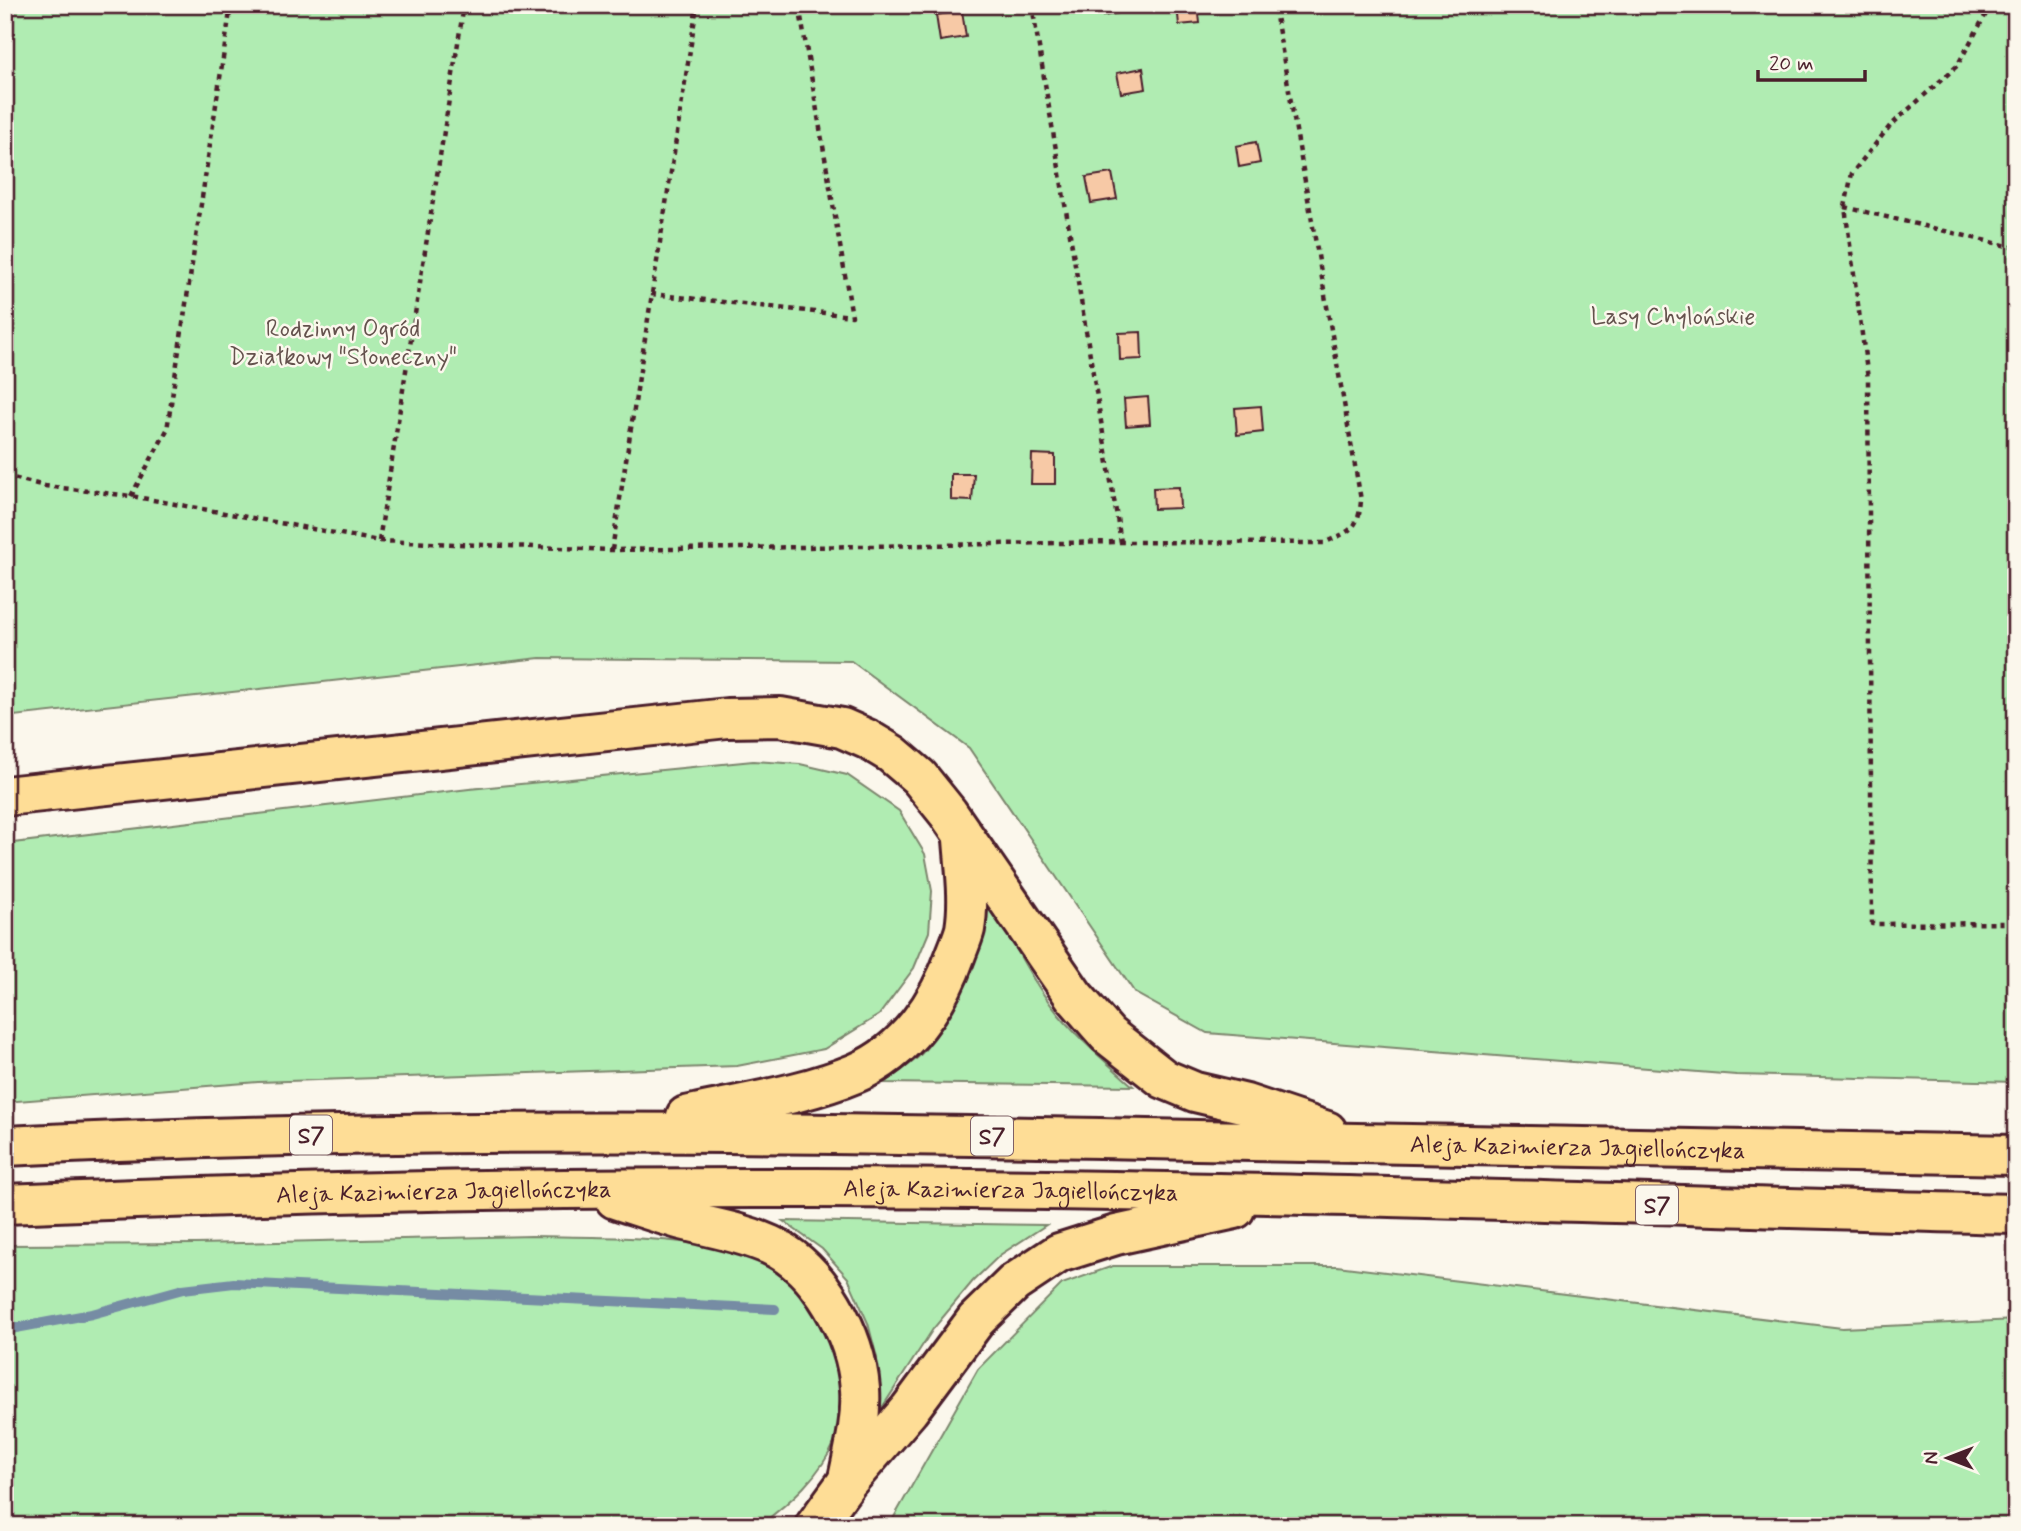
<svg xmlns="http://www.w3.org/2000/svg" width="2021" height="1531" font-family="Mynerve,sans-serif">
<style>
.green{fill:#b0ecb2;stroke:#7d866e;stroke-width:2}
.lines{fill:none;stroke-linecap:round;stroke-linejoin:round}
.stream{stroke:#768ca4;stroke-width:10}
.building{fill:#f7c9a6;stroke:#4a1f2b;stroke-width:2}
.highway-casing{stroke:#4a1f2b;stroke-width:44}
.path{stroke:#4a1f2b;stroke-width:4.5;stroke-dasharray:5 5;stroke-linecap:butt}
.highway{stroke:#fedd96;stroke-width:38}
.labels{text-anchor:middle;stroke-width:5;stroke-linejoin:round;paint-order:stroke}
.shield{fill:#fbf7ec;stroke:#7f6065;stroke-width:2}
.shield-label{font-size:23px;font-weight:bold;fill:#4a1f2b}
.park-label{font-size:24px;fill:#64524d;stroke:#fbf7ec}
.street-label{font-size:24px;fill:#4a1f2b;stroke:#fbf7ec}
</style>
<rect width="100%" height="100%" fill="#fbf7ec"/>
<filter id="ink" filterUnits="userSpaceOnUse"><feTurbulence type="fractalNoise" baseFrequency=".0143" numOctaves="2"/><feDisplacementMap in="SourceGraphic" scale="14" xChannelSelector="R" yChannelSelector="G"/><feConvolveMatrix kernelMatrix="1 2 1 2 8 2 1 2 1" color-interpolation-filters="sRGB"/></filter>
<g filter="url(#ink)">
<g class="green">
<polygon points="5,5 2016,5 2016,1082 1736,1075 1207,1033 1135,993 969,748 851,661 540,658 5,717"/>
<polygon points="753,761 800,764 847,775 899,811 925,854 932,891 929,932 914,968 879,1015 824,1049 737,1066 258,1082 5,1102 5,844 469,789"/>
<path d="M995,907c18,36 38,77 64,108 22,26 48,48 74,71l-249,-3c12,-10 29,-19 39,-31 35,-40 55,-93 64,-144z"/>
<polygon points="783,1221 1046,1225 1000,1255 973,1281 933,1329 874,1420 877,1358 868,1323 848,1278 822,1249"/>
<path d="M532,1236c55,1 110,0 165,8 11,1 25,1 36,5 26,10 58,27 76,48 23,28 40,109 27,142 -15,37 -47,64 -77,87h-754v-281l191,-1z"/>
<polygon points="1113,1266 1337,1266 1842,1328 2016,1320 2016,1526 889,1526 978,1369 1062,1284"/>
</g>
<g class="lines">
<polyline class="stream" points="5,1330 92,1314 183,1289 234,1283 775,1309"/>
</g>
<g class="building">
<polygon points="1102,5 1129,5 1130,11 1103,16"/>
<polygon points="1177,5 1198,5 1200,23 1179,25"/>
<polygon points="962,11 966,37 940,41 936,15"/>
<polygon points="1143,68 1146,89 1121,93 1117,73"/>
<polygon points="1256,142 1260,163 1239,167 1236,146"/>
<polygon points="1112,173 1117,199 1091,203 1086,177"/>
<polygon points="1141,332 1142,359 1120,360 1119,333"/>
<polygon points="1148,397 1150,424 1126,426 1124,399"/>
<polygon points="1261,406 1263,432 1237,435 1235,408"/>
<polygon points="1032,454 1055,455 1055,484 1031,484"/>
<polygon points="951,474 974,474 972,501 951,500"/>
<polygon points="1179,487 1180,508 1154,509 1153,488"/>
</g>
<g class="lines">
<g class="highway-casing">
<g id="highway">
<polyline points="5,796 727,718 780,717 842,728 867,739 892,754 919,777 948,813 1074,996 1108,1035 1164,1079 1195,1092 1246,1104 1327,1131"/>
<path d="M686,1116c57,-13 117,-21 170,-43 50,-21 83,-70 100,-119 3,-8 7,-17 9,-25 5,-30 0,-61 -2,-90"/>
<path id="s1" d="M5,1146c398,-20 795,-14 1192,-6 273,5 546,10 819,15"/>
<path d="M615,1199c22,7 44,15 67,21 30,8 59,12 88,25 50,23 86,90 90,144 2,30 -6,61 -12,90"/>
<path id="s2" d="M5,1204c269,-11 539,-17 808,-16 401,1 802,16 1203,26"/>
<polyline points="815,1526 847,1482 909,1410 976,1320 1014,1283 1059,1253 1116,1235 1235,1209"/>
</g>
</g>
<g class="path">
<polyline points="1032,5 1121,542"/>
<polyline points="1991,5 1957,66 1890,126 1852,173 1845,207 1868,379 1872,924 2016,923"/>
<polyline points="1845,207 2016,248"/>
<polyline points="651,294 852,316 799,5"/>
<path d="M5,476l40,10 86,10 248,45 233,9 509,-8 203,1c25,-12 35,-13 37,-43l-87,-495"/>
<polyline points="131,496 167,430 231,5"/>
<polyline points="379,541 464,5"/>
<polyline points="612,550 697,5"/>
</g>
<use href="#highway" class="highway"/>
</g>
</g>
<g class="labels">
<g class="shield">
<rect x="290" y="1115.5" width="42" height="39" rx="5"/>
<rect x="971" y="1116.5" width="42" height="39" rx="5"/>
<rect x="1636" y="1185.5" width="42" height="39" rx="5"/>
</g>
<g class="shield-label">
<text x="311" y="1143">S7</text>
<text x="992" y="1144">S7</text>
<text x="1657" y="1213">S7</text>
</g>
<g class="park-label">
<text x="1673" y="324">Lasy Chylońskie</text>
<text x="343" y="336">Rodzinny Ogród<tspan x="343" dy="28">Działkowy "Słoneczny"</tspan></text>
</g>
<g class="street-label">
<text dy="8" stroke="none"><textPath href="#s1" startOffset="1573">Aleja Kazimierza Jagiellończyka</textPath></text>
<text dy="8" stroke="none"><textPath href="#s2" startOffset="1006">Aleja Kazimierza Jagiellończyka</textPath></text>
<text dy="8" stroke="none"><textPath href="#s2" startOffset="439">Aleja Kazimierza Jagiellończyka</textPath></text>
</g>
</g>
<rect width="2021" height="1531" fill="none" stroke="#fbf7ec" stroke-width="28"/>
<rect x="14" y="14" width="1993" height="1503" fill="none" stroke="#4a1f2b" stroke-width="2.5" filter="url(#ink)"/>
<g transform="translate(1948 1458) rotate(270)" stroke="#fbf7ec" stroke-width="5" paint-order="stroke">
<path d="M0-5L12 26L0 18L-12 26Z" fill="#4a1f2b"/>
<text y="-10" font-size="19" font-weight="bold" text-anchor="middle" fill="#4a1f2b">N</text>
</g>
<path d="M1758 70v10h107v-10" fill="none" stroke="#4a1f2b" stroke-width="3.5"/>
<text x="1769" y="70" font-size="21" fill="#4a1f2b" stroke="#fbf7ec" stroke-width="5" paint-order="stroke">20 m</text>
</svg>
